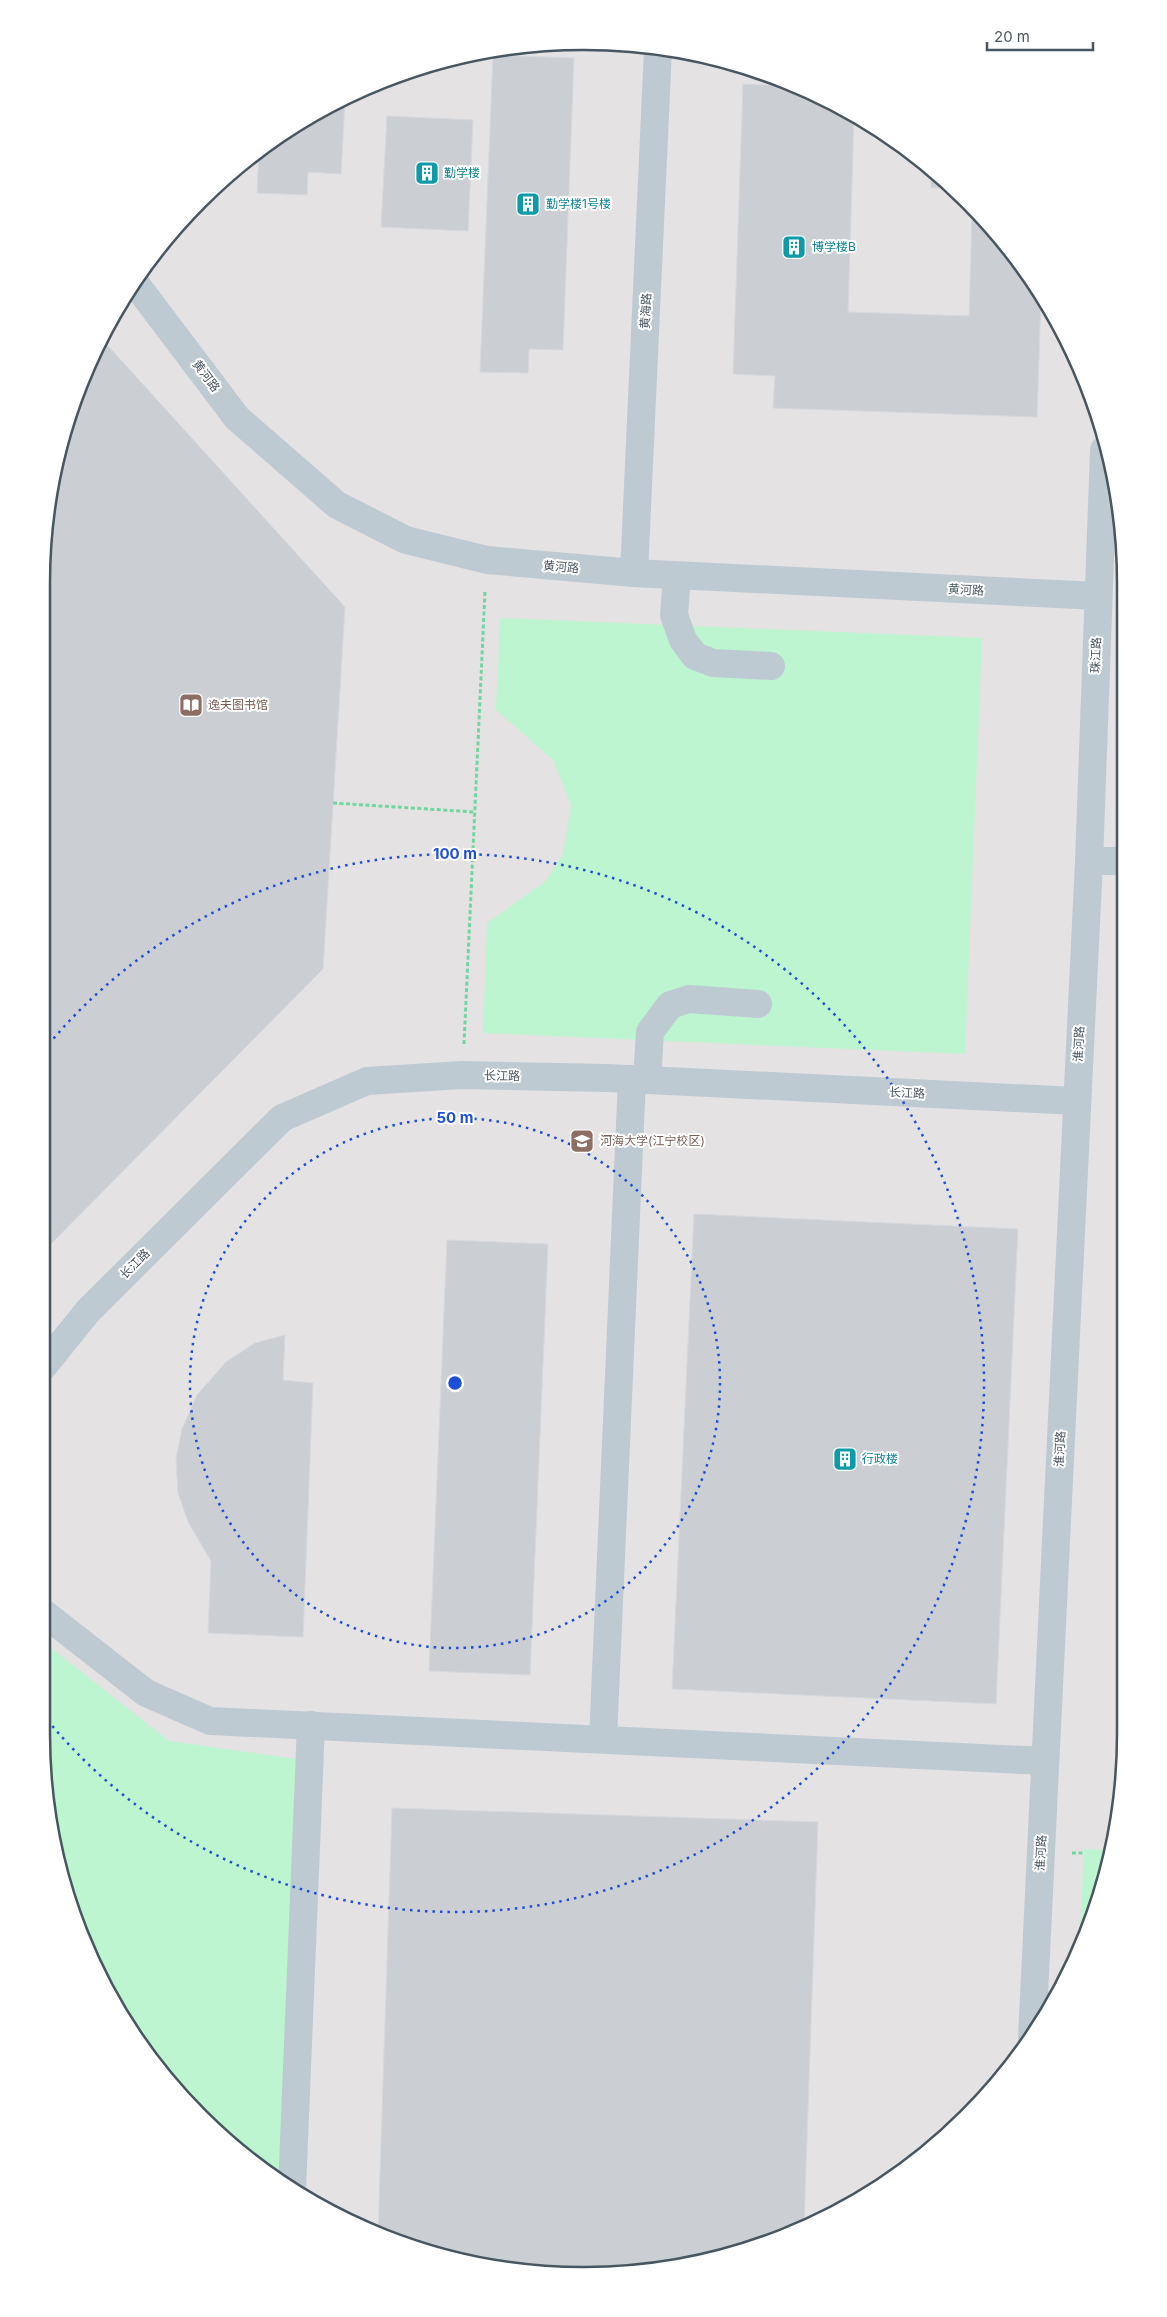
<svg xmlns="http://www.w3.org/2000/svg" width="1167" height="2317" font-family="Inter,'Noto Sans SC',sans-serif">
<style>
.education{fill:#e5e2e3}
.green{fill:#bdf5d0}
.building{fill:#cbcfd4;stroke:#d5d8dd}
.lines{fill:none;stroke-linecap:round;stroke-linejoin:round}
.path{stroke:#70d7a0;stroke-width:3;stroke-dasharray:4 2.5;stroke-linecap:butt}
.minor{stroke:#becad2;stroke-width:28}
.ring{fill:none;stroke:#1d4ed8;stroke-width:2.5;stroke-dasharray:2.5 5}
.labels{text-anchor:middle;stroke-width:4;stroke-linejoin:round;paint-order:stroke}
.culture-label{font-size:12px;fill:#0d838f;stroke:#fff;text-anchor:start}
.street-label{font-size:12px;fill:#475661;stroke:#fff}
.education-label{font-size:12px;fill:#785e54;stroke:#fff;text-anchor:start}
.rim{fill:none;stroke:#475661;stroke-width:2.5}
.centre{fill:#1d4ed8;stroke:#fff;stroke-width:2.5}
.ring-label{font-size:15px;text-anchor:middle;font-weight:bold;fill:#1d4ed8;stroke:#fff;stroke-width:4;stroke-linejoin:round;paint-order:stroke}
</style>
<rect width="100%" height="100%" fill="#f4f1f1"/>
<polygon class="education" points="619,42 724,60 823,97 941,176 1034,282 1085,376 1121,513 1125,1769 1107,1874 1070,1973 1034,2035 967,2117 913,2164 824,2220 724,2257 654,2271 548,2275 477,2265 376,2234 282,2185 226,2141 153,2064 114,2004 70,1908 52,1839 41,1734 42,548 60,443 97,344 153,254 226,176 312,114 409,70 512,46"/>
<g class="green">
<polygon points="500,618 982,638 965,1054 483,1033 487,923 546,881 563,854 571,805 553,760 496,710"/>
<polygon points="41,1640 169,1741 296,1759 279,2182 226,2141 153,2064 114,2004 70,1908 52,1839 41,1734"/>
<polygon points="1084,1849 1111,1850 1107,1874 1079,1948"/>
</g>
<g class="building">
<polygon points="493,55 574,58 563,350 529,349 528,373 480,372"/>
<polygon points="743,84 788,86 788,84 823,97 854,118 848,312 969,316 972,212 1034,282 1041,295 1037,417 773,408 775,376 733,374"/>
<polygon points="345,99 341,174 308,172 307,195 257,193 259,152 312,114"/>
<polygon points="387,116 473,120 468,231 381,227"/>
<polygon points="931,169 941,176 952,188 931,188"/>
<polygon points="101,338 345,607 323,969 42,1253 42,548 60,443"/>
<polygon points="694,1214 1018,1229 996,1704 672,1689"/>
<polygon points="447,1240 548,1244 530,1675 429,1671"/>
<polygon points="285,1335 283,1380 313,1383 303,1637 208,1633 211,1561 188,1522 178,1493 176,1459 182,1429 197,1395 226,1362 255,1343"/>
<polygon points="392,1808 818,1822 804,2227 724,2257 654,2271 632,2272 477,2265 378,2235"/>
</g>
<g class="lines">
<g class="path">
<polyline points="333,803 475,812"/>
<polyline points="464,1044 485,591"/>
<polyline points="1072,1853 1083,1853"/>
</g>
<g class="minor">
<polyline points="135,283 237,418 337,505 406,540 487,560 634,573 1098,596"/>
<polyline points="634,573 658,49"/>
<polyline points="677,576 674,615 683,640 695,656 713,663 771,666"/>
<polyline points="1089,861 1122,861"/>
<polyline points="647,1080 650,1032 670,1005 689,999 758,1004"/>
<polyline points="42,1368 88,1311 282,1118 367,1081 462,1075 607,1078 1076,1101"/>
<polyline points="41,1611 146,1693 210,1721 1045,1761"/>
<polyline points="603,1739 632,1079"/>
<polyline points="1032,2037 1089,861 1104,450"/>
<polyline points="292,2190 311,1725"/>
</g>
</g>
<g class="ring">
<circle cx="455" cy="1383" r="265"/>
<path d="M44 1050A529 529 0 1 1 44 1716"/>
</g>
<defs>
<g id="building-square" transform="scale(1.25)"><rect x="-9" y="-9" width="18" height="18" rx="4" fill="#0f9aa8" stroke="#fff"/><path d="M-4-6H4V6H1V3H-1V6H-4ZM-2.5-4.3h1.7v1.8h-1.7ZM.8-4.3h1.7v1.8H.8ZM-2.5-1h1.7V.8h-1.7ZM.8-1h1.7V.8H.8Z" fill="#fff"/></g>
<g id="library-square" transform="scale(1.25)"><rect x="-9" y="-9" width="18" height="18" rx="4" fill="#8d6e63" stroke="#fff"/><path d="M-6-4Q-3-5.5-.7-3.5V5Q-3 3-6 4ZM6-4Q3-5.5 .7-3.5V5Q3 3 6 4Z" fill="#fff"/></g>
<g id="university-square" transform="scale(1.25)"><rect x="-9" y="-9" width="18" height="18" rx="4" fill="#8d6e63" stroke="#fff"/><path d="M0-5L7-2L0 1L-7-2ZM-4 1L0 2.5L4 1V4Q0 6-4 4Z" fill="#fff"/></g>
</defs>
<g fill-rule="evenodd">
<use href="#building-square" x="427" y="173"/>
<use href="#building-square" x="528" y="204"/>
<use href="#building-square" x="794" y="247"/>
<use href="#library-square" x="191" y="705"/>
<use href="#university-square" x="582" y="1141"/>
<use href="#building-square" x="845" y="1459"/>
</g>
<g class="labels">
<g class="culture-label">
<text x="444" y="177">勤学楼</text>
<text x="546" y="208">勤学楼1号楼</text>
<text x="812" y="251">博学楼B</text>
<text x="862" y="1463">行政楼</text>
</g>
<g class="street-label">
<text transform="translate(646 311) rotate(-87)" y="4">黄海路</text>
<text transform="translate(206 376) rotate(53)" y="4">黄河路</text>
<text transform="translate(561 567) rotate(5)" y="4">黄河路</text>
<text transform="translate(966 590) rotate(3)" y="4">黄河路</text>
<text transform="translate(1096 655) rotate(-88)" y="4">珠江路</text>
<text transform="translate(1079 1044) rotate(-87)" y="4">淮河路</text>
<text transform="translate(502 1076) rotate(1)" y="4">长江路</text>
<text transform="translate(907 1093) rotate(3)" y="4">长江路</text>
<text transform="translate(135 1264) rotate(-45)" y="4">长江路</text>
<text transform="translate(1060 1449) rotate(-87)" y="4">淮河路</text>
<text transform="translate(1041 1853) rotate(-87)" y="4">淮河路</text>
</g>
<g class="education-label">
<text x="208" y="709">逸夫图书馆</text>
<text x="600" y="1145">河海大学(江宁校区)</text>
</g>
</g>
<path d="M0 0H1167V2317H0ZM583 50H584A533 533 0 0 1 1117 583V1734A533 533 0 0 1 584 2267H583A533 533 0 0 1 50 1734V583A533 533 0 0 1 583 50Z" fill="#fff" fill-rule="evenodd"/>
<path class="rim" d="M583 50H584A533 533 0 0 1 1117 583V1734A533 533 0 0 1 584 2267H583A533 533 0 0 1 50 1734V583A533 533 0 0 1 583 50Z"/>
<circle cx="455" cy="1383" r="8" class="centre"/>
<g class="ring-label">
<text x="455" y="859">100 m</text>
<text x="455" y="1123">50 m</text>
</g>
<path d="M987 42v8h106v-8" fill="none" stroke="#475661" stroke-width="2.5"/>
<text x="994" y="42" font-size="15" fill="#475661" stroke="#ffffff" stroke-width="4" paint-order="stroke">20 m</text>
</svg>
